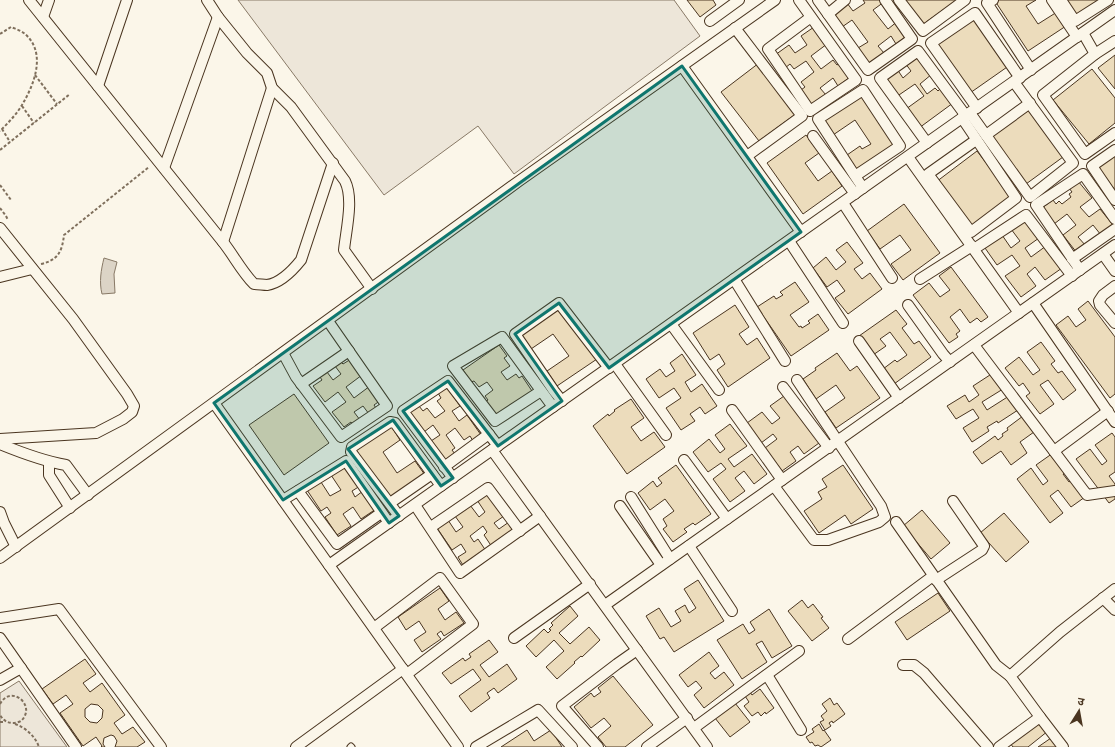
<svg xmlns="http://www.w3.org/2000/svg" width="1115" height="747" font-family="'Fira Sans Condensed','Noto Sans Devanagari',sans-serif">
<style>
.green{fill:#ede6d9;stroke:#887966}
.water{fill:#dcd4c6;stroke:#887966}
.building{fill:#ecdcbc;stroke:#4a3520;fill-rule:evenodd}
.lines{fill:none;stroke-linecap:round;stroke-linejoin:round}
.service-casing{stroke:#4a3520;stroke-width:7}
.minor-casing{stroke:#4a3520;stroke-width:12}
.path{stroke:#7f6f5c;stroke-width:2;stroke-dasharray:3 2;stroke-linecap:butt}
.service{stroke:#fbf6e9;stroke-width:5}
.minor{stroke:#fbf6e9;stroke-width:10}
.marked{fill:#0f766e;fill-opacity:0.2;stroke:#0f766e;stroke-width:3;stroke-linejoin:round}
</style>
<rect width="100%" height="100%" fill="#fbf6e9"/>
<g class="green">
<polygon points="238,0 674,0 700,36 514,174 478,126 384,195"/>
<polygon points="19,681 67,747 0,747 0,693"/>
</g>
<path class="water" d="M104,258l13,4 -3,12 1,19 -13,1c-3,-12 -1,-24 2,-36z"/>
<g class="building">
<polygon points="687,0 713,0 716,5 700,17"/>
<polygon points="863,0 883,0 884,2 873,10 888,29 898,21 908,35 896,44 891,36 878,46 884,53 869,63 858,48 868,42 852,20 842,27 833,13 847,3 853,11 865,3"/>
<polygon points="904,0 957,0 922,25"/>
<polygon points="998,0 1036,0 1026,6 1038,24 1057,12 1066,26 1028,51 995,1"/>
<polygon points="1063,0 1099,0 1075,17"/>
<polygon points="974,15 1010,65 970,93 934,43"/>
<polygon points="814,27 827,44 811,56 821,69 833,60 837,65 840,63 850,77 838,86 833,78 820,88 826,95 812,105 801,90 805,87 801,82 814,72 806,61 794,69 790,64 785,68 775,55 789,45 795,53 807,45 801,36"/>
<polygon points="918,54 932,74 920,84 927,94 935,88 938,91 942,87 953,103 919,128 906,109 924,96 915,84 896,97 884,79 897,69 903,78 911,71 905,63"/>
<polygon points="1115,55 1115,89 1098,68"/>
<polygon points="759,63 797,113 759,141 721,92"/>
<polygon points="1092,69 1115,98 1115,123 1089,144 1053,100"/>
<polygon points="862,93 898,145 858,172 847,155 860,146 862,149 871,144 855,120 833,135 822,120"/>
<polygon points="1029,110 1063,157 1026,184 991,136"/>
<polygon points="806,135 819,153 805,163 818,181 832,171 842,186 803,214 767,163"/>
<polygon points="977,151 1012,197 971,228 936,182"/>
<polygon points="1115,153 1115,190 1097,167"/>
<polygon points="1078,181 1092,198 1080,207 1089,217 1100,209 1113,225 1101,235 1093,225 1078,237 1086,246 1077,253 1063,235 1076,225 1067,214 1054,224 1042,208 1053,200 1056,204 1059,201 1062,204 1071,197 1069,194 1072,192 1069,188"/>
<polygon points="904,204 940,253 903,280 891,264 911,250 900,235 880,249 867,231"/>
<polygon points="1025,218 1039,238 1025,248 1031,257 1046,246 1062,268 1045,280 1035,267 1027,274 1036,286 1021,297 1005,276 1020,266 1012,255 997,265 985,248 1002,235 1011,248 1020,241 1011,229"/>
<polygon points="847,242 863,263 854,269 862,279 870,273 882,289 848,314 835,298 845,291 837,280 827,287 813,268 826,257 836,270 846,262 836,250"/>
<polygon points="951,267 988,317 981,322 977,318 970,323 960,309 950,317 960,331 956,334 958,337 949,343 913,295 929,283 940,297 950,290 939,276"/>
<polygon points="795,282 809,302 790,315 799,327 801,326 802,328 810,323 808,321 818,314 829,330 791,356 757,307 774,296 776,299 783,295 780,292"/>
<polygon points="1088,301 1115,337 1115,394 1110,398 1056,325 1068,316 1076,327 1086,320 1078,309"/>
<polygon points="735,305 749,327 739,334 747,345 757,338 770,358 728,387 717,370 725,364 719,354 710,360 693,333"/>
<polygon points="561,308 597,359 557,386 547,371 569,356 553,334 531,349 521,335"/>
<polygon points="896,310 907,324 902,328 914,344 919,341 931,357 894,384 883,369 895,360 897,362 907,355 890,332 880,339 886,346 873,355 859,336"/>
<polygon points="1041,342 1055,361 1051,364 1058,373 1062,371 1076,390 1063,400 1048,380 1040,385 1054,404 1040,414 1026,396 1030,393 1023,383 1019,386 1005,368 1019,357 1033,375 1040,370 1027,352"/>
<polygon points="499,345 507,356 504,358 510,366 501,372 507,380 516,374 519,378 522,376 532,391 496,417 485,402 488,400 485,396 493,390 487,382 479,387 474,381 471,382 463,370"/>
<polygon points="837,353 850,371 857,366 880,398 836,428 825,412 845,398 836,385 816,399 803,379 816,370 815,368"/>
<polygon points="682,354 696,375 685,382 691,392 702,384 717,406 705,414 700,407 690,414 695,421 681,430 666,408 681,398 674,388 659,398 646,379 660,369 666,377 675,371 670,363"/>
<polygon points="351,359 362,375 346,387 354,398 370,386 381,400 374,405 376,408 369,414 363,406 354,412 360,420 353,425 351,422 344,427 332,412 346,402 338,392 325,402 313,386 322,380 320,377 327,372 333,380 341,374 335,366 341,362 343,364"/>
<polygon points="993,373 1003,389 982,402 987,410 1009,396 1018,410 998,423 997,421 987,427 989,431 972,442 963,428 979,418 973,409 956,419 947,406 965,395 969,402 979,395 973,386"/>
<polygon points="446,386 460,406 452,411 459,421 467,415 481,435 473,441 470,436 464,440 455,428 446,435 455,448 452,450 455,454 445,461 431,441 440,435 433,425 424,432 410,412 419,406 423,411 427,408 435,418 445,411 437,401 441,398 438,393"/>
<polygon points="294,394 329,443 284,475 249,425"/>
<polygon points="784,396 819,443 804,454 798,446 790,452 796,461 782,471 765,448 777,439 773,434 761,443 747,423 762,412 772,424 780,418 770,406"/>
<polygon points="631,399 644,418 631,427 641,441 654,432 665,447 627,474 593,426 608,414 609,416 615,411 614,410"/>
<polygon points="1023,416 1034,432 1020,442 1027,453 1011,465 1001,451 982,464 973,452 995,436 998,440 1003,436 1002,434 1008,430 1007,428"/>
<polygon points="730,424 747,446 728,459 734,467 752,454 767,474 754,484 744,471 735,478 745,491 730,502 713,479 726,469 721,463 708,472 693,452 709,439 720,453 725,449 715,435"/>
<polygon points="391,426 400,440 383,452 397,473 415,461 425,475 390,499 356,450"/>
<polygon points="1112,433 1115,437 1115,472 1109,476 1115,484 1115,499 1109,503 1076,459 1090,449 1102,465 1107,461 1095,445"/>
<polygon points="1053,453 1067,472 1063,474 1069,482 1073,479 1085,497 1071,507 1058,490 1050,496 1063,513 1050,523 1017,479 1031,468 1043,485 1048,481 1036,465"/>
<polygon points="346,465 360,486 352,491 355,497 363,491 376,509 361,519 353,507 343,514 351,526 337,535 325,517 331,513 327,507 321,511 307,490 321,482 330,496 341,490 331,475"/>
<polygon points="676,465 711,514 695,525 693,523 684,529 687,532 673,542 663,529 667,526 663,519 674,511 665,499 650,510 638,493 653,481 657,487 662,483 658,478"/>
<polygon points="843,465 873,509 851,524 845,515 819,533 804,511 822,499 818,492 827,487 822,479"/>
<polygon points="488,492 504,516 494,523 499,529 509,522 515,531 492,547 484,535 487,532 483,526 470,536 474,542 478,539 486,551 464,567 458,557 466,552 461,544 452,550 437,528 448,520 456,532 463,527 455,516 470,505 479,517 485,512 477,500"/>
<polygon points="922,510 950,543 931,559 903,526"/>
<polygon points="1004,513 1029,542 1006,562 980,533"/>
<polygon points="698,580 724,621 674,652 664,637 660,639 646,616 659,608 671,627 681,621 675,611 685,605 689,613 696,608 684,589"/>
<polygon points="440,588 449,601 438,609 445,620 456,612 464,623 444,636 441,631 437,634 441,639 422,652 414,640 426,632 419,621 406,630 398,617"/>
<polygon points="938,593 950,611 907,640 895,622"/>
<polygon points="802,600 808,608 813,604 823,617 821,618 829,628 812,641 788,611"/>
<polygon points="570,606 578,616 559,633 570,644 589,627 600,640 582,657 581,656 574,662 575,663 557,679 546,667 564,651 554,640 536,657 526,646 544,629 548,633 551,630 549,629 553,625 551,623"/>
<polygon points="769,609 792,646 772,658 762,641 756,644 767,662 742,679 717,640 743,624 749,634 755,630 750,622"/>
<polygon points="489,640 498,652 480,665 489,677 507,664 517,679 498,693 494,688 487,693 490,698 471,712 459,696 481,680 473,669 451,684 442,673 463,658 465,661 471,657 469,654"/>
<polygon points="709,652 719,666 710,673 715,679 724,672 734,685 704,708 694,695 702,688 696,681 688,687 679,675"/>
<path d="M85,659l11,15 -13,9 7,9 12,-9 23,32 -11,8 8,11 11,-7 12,15 -8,5h-22l2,-6 -3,-5 -3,-1 -7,3 -1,6 2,3h-4l1,-1 -6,-9 -13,9 -23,-33 13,-9 -7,-9 -13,9 -11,-15zM91,704l7,1 5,5 -1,8 -5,5 -7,-1 -5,-5v-8z"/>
<polygon points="613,676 653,725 625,747 606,747 598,737 611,726 604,718 591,728 574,707 591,693 594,697 601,692 598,688"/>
<polygon points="760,689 774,708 766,714 765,712 761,716 758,712 752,716 744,706 749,702 745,696 750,692 752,695"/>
<polygon points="830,698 834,705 837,703 845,714 833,723 832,721 829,723 831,726 825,730 820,722 824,720 821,716 827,711 822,704"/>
<polygon points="735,703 750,722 730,737 715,718"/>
<polygon points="1039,720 1048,731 1028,747 1013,747 1010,743"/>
<polygon points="819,724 823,731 824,730 831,740 821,747 818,745 815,746 812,742 810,743 806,737 814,732 812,729"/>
<polygon points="527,730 534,741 551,730 562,747 501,747"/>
<polygon points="1051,738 1057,747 1038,747"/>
</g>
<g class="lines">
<g class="service-casing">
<polyline id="service" points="350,747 351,746 352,747"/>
</g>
<g class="minor-casing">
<g id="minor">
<path d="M29,0l194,242c11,14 19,30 31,42 5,0 9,1 13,1 14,-2 26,-15 34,-25l32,-97"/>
<path d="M207,0l11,17 29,36 20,20 5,15 19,19 54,74c9,18 1,49 -1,69l28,39"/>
<polyline points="799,0 856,80 810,111 768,49 811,17"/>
<polyline points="818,0 868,70 912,39 885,0"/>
<polyline points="899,0 923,31 965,0"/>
<polyline points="993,0 987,3 1031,70"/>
<polyline points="1052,0 1077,37"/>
<polyline points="1061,0 1075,21 1108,0"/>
<polyline points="828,14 845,0"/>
<polyline points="43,17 49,0"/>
<polyline points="710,21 739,0"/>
<polyline points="735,28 802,116 747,156"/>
<polyline points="1083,33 1095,54"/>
<polyline points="1115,41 1095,54 1043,95 1085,154 1115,133"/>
<polyline points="682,66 801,232"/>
<polyline points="98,86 127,0"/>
<polyline points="977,108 931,43 975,13 1020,78"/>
<polyline points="970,113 1030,197 1073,163 1014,82"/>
<polyline points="962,118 1016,198 971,232 928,174 976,140"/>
<polyline points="986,135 1030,103"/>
<polyline points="813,136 855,194"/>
<polyline points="927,143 880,78 918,51 966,116"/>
<polyline points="1115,150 1092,166 1115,200"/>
<polyline points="908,157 1019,313"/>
<polyline points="164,168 218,17"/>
<polyline points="855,176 818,119 863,90 900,146 855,176 863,188"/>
<polyline points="843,203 892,278"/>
<polyline points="0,228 73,319 127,394 134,406 132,412 123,419 96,433 0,439"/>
<polyline points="789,241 843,323"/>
<polyline points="223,242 272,88"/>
<polyline points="974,249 1026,215 1072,276"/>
<polyline points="1103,254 1115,271"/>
<polyline points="1072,259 1115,229"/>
<polyline points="1080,270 1036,205 1083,174 1115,219"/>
<polyline points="0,277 32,269"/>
<polyline points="734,279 785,361"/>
<polyline points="920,279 972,246"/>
<polyline points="1115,286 1103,295 1099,301 1100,305 1115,323"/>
<polyline points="1033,303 1115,422"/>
<polyline points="908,305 943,354 950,362"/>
<polyline points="671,324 719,390"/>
<polyline points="859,341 899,398"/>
<polyline points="974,345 1087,495 1115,491"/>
<polyline points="283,353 296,377 341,437 387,406 328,321"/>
<polyline points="615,364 666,435"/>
<polyline points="301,384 349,351"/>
<polyline points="783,387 829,448"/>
<polyline points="541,391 495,421 453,366 502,337 553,407"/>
<polyline points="562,401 554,391 515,334 559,303 609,368"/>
<polyline points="214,403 458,747"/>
<polyline points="732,410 782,480"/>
<path d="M0,444c22,9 43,17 66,21l22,30"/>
<polyline points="492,450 707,747"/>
<polyline points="1054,451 1108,411"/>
<polyline points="684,460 727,519"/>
<polyline points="49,462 49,475 70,508"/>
<polyline points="444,467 489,434"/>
<polyline points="453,478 403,411 448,381 498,446"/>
<polyline points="774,486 814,540 828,540 879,522 885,517 881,506 797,380"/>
<polyline points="298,491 337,544 381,513"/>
<polyline points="631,497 670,559"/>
<polyline points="283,500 346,461 389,523"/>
<polyline points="390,503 432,474"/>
<polyline points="415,505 460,573 540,516"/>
<polyline points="620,506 661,565"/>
<polyline points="0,512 4,523 16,547"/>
<polyline points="399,516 351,452 352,447 390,422 395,423 441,486"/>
<polyline points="896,522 996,665 1010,676"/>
<polyline points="431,527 488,488 520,531"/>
<polyline points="689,546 732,611"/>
<polyline points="0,558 519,181 775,0"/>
<polyline points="329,565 1115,10"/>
<polyline points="936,580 982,550 984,546 953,501"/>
<polyline points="1103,598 1115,610"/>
<polyline points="605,605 1115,245"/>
<polyline points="0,618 59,609 161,747"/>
<polyline points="374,628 440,578 473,624 407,674"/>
<polyline points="0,638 76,747"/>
<polyline points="514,638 590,584"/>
<polyline points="848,639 933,576"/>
<polyline points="903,665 914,665 924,673 988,747"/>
<polyline points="767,675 801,730"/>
<polyline points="0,680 21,668"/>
<polyline points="1040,717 1010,676 1060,632 1115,589"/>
<polyline points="694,728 799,651"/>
<polyline points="296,747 403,669"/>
<polyline points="476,747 538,710 572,747"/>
<polyline points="598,747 562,706 617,664 637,650"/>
<polyline points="647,747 687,718"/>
<polyline points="999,747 1040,717 1063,747"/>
</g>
</g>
<g class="path">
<path d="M0,34l11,-7c5,2 11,4 14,7 22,19 9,51 -3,71 -6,10 -14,18 -22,26"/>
<polyline points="35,75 57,104"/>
<polyline points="22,106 34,123"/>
<polyline points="2,129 10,142"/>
<polyline points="0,150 70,94"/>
<polyline points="0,185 11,200"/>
<polyline points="0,208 6,216 8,220"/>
<path d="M41,264c17,-4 21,-12 23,-29l85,-68"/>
<path d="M0,704c11,-20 36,1 22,16 -2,2 -6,3 -9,3 -6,0 -10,-3 -13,-8"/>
<polyline points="0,722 5,722"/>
<path d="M15,724c11,4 20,12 24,23"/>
</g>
<use href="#service" class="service"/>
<use href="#minor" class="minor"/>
</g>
<path class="marked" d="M682,66l119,166 -192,136 -50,-65 -44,31 47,67 -64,45 -50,-65 -45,30 50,67 -12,8 -48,-66 -45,29 51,67 -10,7 -43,-62 -63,39 -69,-97z"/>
<g transform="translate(1079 711) rotate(11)" stroke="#fbf6e9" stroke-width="3" paint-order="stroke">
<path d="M0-3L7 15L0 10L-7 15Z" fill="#4a3520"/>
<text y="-6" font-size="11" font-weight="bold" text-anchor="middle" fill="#4a3520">उ</text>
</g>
</svg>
